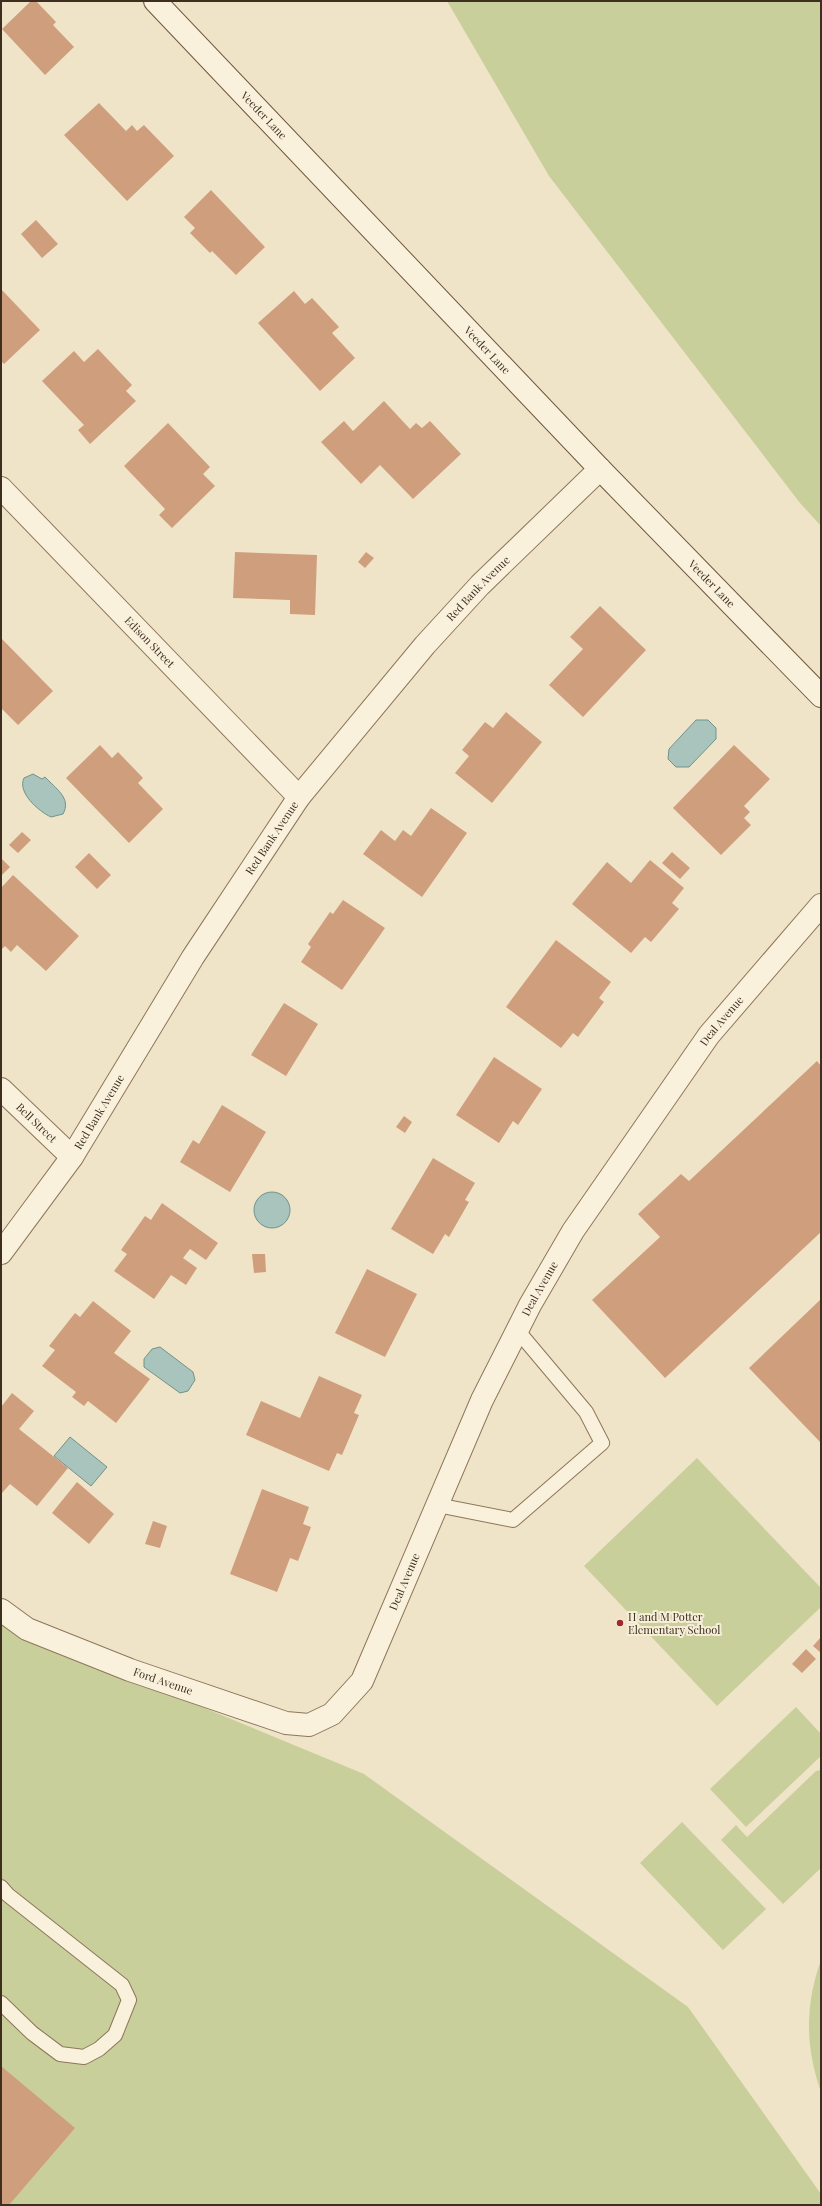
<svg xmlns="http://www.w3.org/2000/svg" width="822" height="2206" font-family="'Playfair Display',serif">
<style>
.green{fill:#c9cf9b}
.water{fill:#a9c4bc;stroke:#6f938a}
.building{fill:#cf9f7d}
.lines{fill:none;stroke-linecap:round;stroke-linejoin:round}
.lane-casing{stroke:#8d765c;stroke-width:16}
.street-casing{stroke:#8d765c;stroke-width:24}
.secondary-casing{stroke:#6f573f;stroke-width:24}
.lane{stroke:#faf1dc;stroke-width:14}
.street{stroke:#faf1dc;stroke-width:22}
.secondary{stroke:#faf1dc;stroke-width:22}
.poi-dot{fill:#9e2a2b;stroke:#f7eed8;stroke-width:1.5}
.labels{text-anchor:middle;stroke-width:4;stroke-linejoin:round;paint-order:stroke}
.street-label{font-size:11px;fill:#3d2e20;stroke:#f7eed8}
.poi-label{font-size:11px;fill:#3d2e20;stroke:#f7eed8;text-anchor:start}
</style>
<rect width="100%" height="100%" fill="#f0e4c8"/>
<g class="green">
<polygon points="447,1 821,1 821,526 800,503 549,176"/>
<polygon points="697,1458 821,1588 821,1607 717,1706 584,1566"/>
<polygon points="1,1624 364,1774 688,2007 821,2194 821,2205 1,2205"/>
<polygon points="796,1707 821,1734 821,1756 746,1827 710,1789"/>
<polygon points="821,1770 821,1868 783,1904 721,1840 736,1825 747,1837 816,1771"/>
<polygon points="682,1822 766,1909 723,1950 640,1863"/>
<path d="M821,1960v132c-16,-45 -16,-88 0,-132z"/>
</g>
<g class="water">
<polygon points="696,720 708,720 716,728 716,739 689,767 676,767 668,759 669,749"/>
<path d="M33,774l9,5 3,-2c10,11 27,21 18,37l-12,3c-13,-6 -34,-25 -27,-39z"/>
<circle cx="272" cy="1210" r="18"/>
<polygon points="160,1347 193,1372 195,1380 188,1391 180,1393 144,1367 144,1359 152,1349"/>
<polygon points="70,1437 107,1467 91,1486 54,1456"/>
</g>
<g class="building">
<polygon points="31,1 36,1 56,22 53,25 74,47 45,75 2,29"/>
<polygon points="99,103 126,131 132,125 137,131 144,125 174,156 127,201 64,135"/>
<polygon points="211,190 265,247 236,275 212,251 210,253 190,233 195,228 184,217"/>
<polygon points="36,220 58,244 42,258 21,234"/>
<polygon points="1,289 40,330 4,364 1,361"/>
<polygon points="294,291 305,304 312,298 339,327 332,333 355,358 320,391 258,323"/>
<polygon points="98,349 132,385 126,391 136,401 90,444 78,430 84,425 42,381 74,351 84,362"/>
<polygon points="384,401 410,429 416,423 422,428 430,421 461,454 413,499 380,465 361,484 321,442 344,421 353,431"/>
<polygon points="168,423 210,467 203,474 215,486 172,528 159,515 165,509 124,466"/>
<polygon points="235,552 317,555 315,615 290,614 290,600 233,598"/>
<polygon points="366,552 374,558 365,568 358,562"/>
<polygon points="600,606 646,650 583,717 549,685 583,649 570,637"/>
<polygon points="1,638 53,691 18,725 1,708"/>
<polygon points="506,712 542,742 492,803 455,773 469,756 462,750 485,722 493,728"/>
<polygon points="100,745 112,758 118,752 143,778 138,783 163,809 129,843 66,778"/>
<polygon points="734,745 770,779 744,806 750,812 744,818 751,825 721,855 673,808"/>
<polygon points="431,808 467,833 422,897 363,854 381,830 395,841 403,830 411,836"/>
<polygon points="22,832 31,840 18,853 9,845"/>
<polygon points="672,852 690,868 680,879 662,863"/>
<polygon points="89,853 111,875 97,889 75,867"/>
<polygon points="1,858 10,867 1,876"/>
<polygon points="650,860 684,888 672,903 679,909 651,942 645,937 631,953 572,904 607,862 631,883"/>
<polygon points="13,875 79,936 46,971 17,945 11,952 5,946 1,950 1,888"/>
<polygon points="343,900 385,928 342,990 301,962 311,947 308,944 330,912 333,914"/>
<polygon points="556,940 611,982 599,998 604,1002 578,1037 573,1033 561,1048 506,1007"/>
<polygon points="284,1003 318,1024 286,1076 251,1055"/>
<polygon points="494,1057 542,1089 518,1125 513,1121 499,1143 456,1115"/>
<polygon points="817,1061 821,1066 821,1232 665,1378 592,1300 660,1237 638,1214 681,1174 689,1181"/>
<polygon points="222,1105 266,1132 230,1192 180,1162 193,1140 199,1144"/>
<polygon points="404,1116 412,1122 405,1133 396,1127"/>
<polygon points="433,1158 475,1183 465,1200 469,1202 449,1237 445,1234 433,1254 391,1229"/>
<polygon points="162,1203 218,1243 206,1260 190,1249 183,1258 197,1268 186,1285 171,1275 154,1299 114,1271 127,1254 121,1250 145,1216 151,1220"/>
<polygon points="252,1254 265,1254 266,1272 254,1273"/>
<polygon points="367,1269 417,1294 385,1357 335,1333"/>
<polygon points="821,1299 821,1443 749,1368"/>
<polygon points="93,1301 131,1331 114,1353 150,1379 116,1423 88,1401 84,1406 72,1397 76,1392 42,1366 55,1350 49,1346 75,1313 80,1317"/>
<polygon points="319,1376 362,1395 354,1413 359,1415 342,1455 337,1453 329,1471 246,1435 261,1401 300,1418"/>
<polygon points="12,1393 34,1411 19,1429 68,1468 37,1506 10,1484 2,1493 1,1492 1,1407"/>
<polygon points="77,1482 114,1514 89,1544 52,1513"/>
<polygon points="262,1489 309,1507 303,1524 311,1527 298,1561 290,1558 277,1592 230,1574"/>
<polygon points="153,1521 167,1526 160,1548 145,1544"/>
<polygon points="821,1637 821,1653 813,1646"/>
<polygon points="806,1649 816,1659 802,1673 792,1664"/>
<polygon points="1,2066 75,2128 9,2205 1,2205"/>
</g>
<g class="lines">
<g class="lane-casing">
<g id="lane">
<polyline points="437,1505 513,1520 602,1443 586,1412 517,1330"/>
<polyline points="1,1887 8,1895 122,1985 129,2000 115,2035 99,2049 84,2057 60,2054 32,2033 1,2003"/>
</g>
</g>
<g class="street-casing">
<g id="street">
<path id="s1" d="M1,488l298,309"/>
<path id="s2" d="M1,1089l71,68"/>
<path id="s3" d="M1,1253l71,-96 121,-200 106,-160 126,-152 55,-60 120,-116"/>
<path id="s4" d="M1,1610l26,19 103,41 156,53 23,2 23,-11 30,-33 120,-281 48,-95 43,-74 136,-196 112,-130"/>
</g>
</g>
<g class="secondary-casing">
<g id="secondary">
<path id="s5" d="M155,1l445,468 221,227"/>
</g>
</g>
<use href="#lane" class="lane"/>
<use href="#street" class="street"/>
<use href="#secondary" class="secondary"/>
</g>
<circle class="poi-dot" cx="620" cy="1623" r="4"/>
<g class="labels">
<g class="street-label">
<text dy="4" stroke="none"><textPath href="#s5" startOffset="158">Veeder Lane</textPath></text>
<text dy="4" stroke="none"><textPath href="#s5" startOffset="482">Veeder Lane</textPath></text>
<text dy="4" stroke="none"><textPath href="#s5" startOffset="806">Veeder Lane</textPath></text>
<text dy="4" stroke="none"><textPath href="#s3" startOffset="820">Red Bank Avenue</textPath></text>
<text dy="4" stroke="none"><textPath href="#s1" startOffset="214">Edison Street</textPath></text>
<text dy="4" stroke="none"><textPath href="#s3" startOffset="496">Red Bank Avenue</textPath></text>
<text dy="4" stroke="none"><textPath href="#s4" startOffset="1156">Deal Avenue</textPath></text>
<text dy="4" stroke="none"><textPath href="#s3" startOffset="172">Red Bank Avenue</textPath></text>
<text dy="4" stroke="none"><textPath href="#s2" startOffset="49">Bell Street</textPath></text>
<text dy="4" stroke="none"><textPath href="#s4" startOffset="832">Deal Avenue</textPath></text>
<text dy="4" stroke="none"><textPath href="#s4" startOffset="509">Deal Avenue</textPath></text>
<text dy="4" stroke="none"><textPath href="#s4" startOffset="178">Ford Avenue</textPath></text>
</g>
<g class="poi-label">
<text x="628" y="1621">H and M Potter<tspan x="628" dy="13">Elementary School</tspan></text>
</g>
</g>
<rect width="822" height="2206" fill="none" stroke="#3d2e20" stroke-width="4"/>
</svg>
